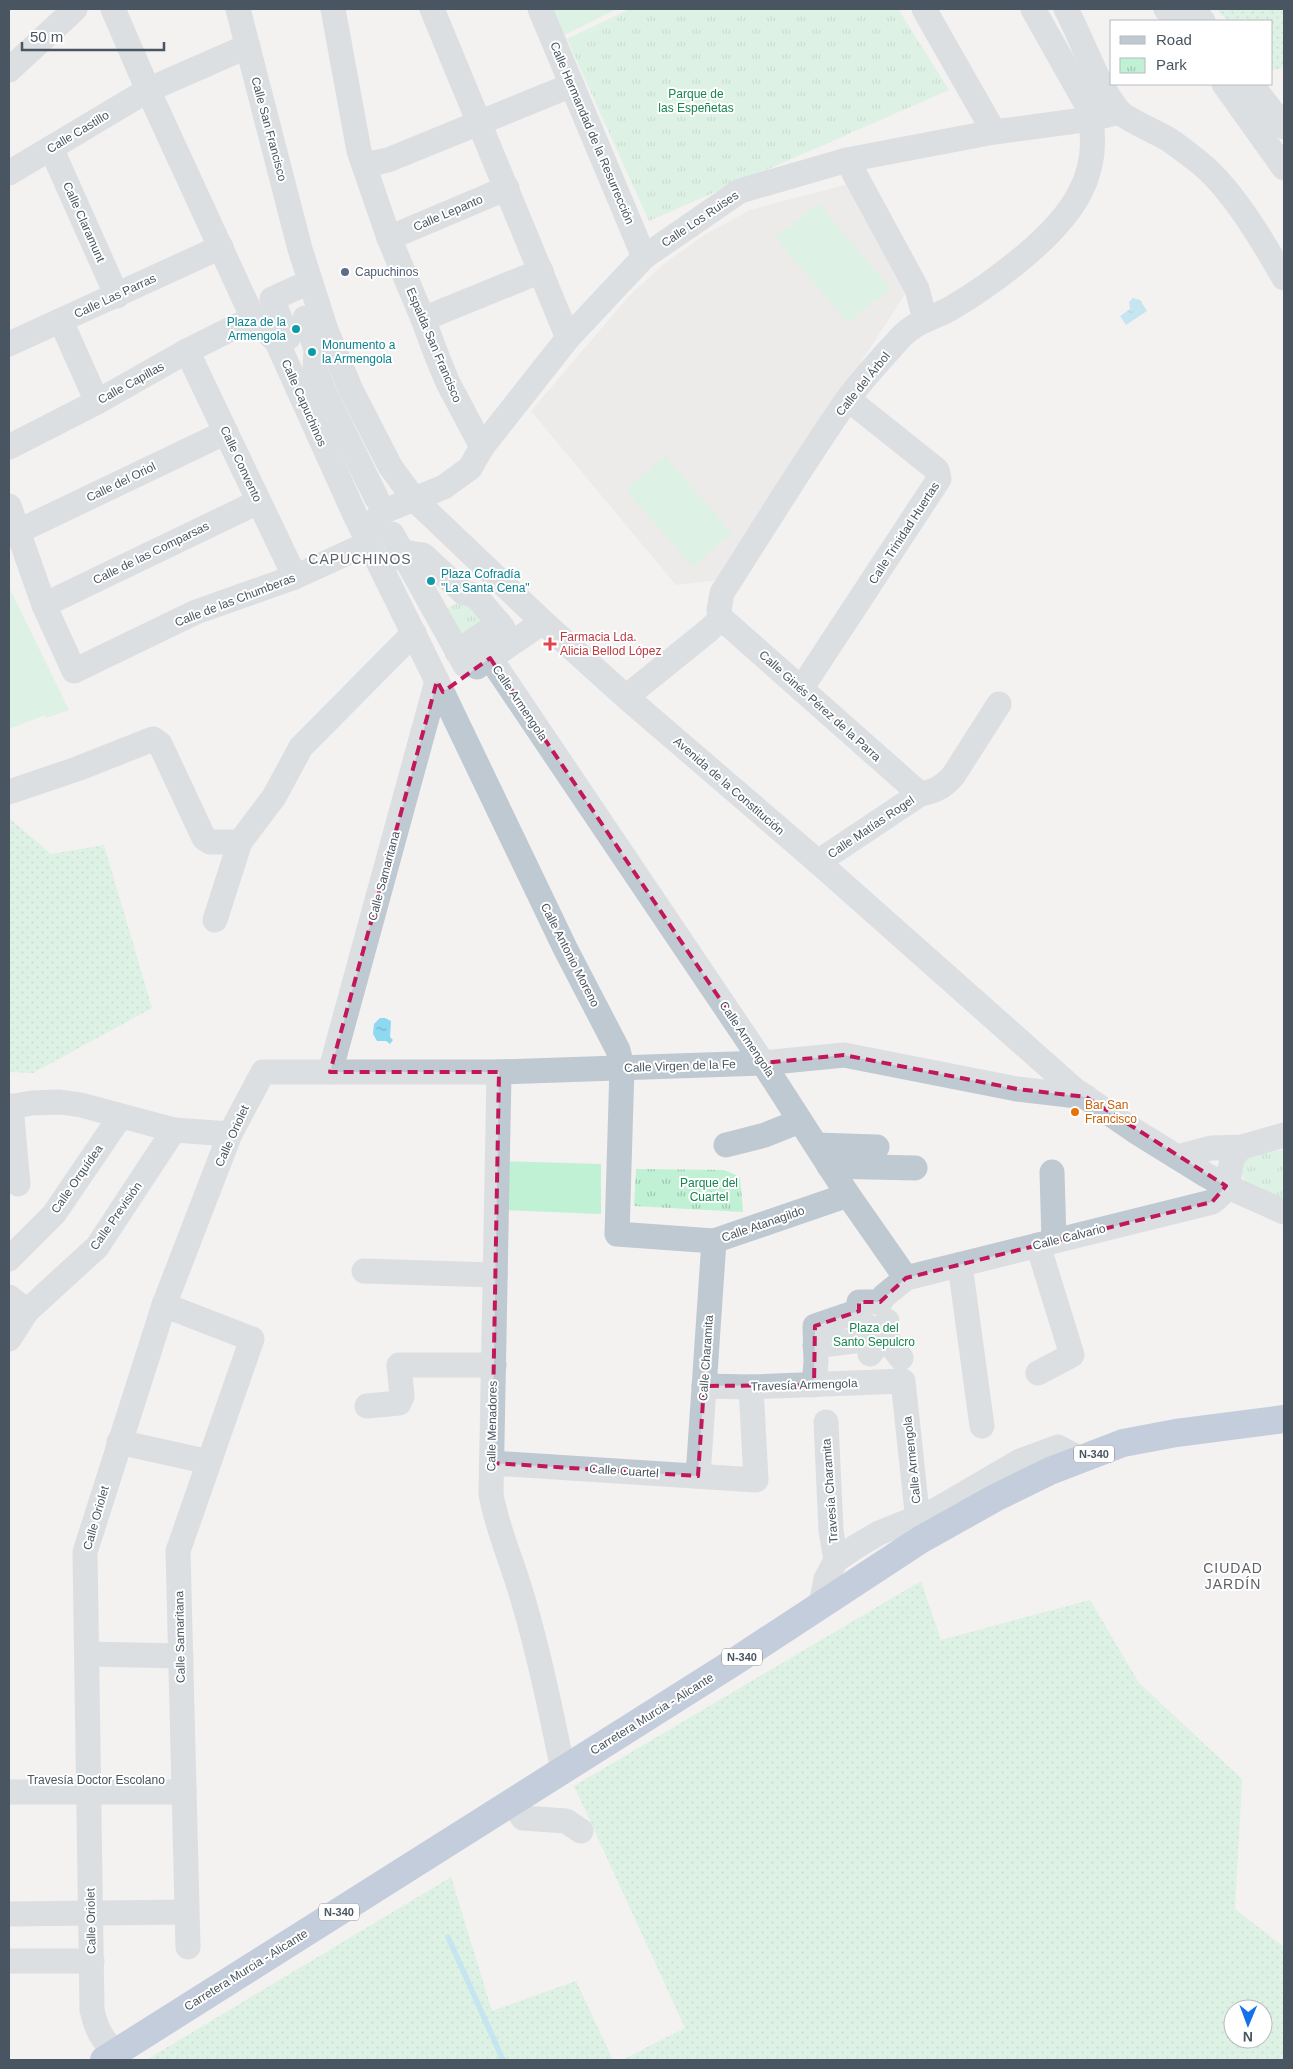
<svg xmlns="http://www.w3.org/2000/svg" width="1293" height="2069" font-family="Helvetica,sans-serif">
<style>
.education{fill:#e5e2e3}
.grass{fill:url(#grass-dots);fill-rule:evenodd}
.park{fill:url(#park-tufts)}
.pitch{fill:#c0f1d4}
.water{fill:url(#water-ripples)}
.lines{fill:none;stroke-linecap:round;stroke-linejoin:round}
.stream{stroke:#8dd9ef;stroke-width:5.5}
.minor{stroke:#bfc9d1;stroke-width:25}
.highway{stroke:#89a3c1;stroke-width:28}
.marked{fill:none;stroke:#c2185b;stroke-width:4;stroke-dasharray:10 6;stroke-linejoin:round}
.service-dot{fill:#5c6f8a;stroke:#fff;stroke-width:2}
.culture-dot{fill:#0f9aa8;stroke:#fff;stroke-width:2}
.health-dot{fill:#e0444e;stroke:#fff;stroke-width:2}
.food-dot{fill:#e8710a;stroke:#fff;stroke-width:2}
.labels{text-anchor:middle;stroke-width:4;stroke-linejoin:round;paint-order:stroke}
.shield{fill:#fff;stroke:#808890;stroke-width:1}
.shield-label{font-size:11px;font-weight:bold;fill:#495560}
.park-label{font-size:12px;fill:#16854e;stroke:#fff}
.street-label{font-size:12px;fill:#495560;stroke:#fff}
.service-label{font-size:12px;fill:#4e5e75;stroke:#fff;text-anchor:start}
.culture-label{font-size:12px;fill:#0d838f;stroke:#fff;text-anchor:start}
.health-label{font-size:12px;fill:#be3a42;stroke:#fff;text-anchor:start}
.food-label{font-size:12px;fill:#c56008;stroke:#fff;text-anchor:start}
.neighbourhood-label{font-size:14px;letter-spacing:1px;fill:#5e6267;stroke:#fff}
</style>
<defs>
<pattern id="grass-dots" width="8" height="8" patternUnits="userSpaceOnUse" patternTransform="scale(1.25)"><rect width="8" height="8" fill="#c0f1d4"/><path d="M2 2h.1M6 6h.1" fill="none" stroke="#9ec6af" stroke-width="1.8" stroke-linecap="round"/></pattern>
<pattern id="park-tufts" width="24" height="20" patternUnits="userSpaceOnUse" patternTransform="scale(1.25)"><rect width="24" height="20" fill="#c0f1d4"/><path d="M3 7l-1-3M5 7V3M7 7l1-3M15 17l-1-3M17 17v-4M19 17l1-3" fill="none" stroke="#9ec6af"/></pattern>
<pattern id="water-ripples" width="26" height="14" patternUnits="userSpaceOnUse" patternTransform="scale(1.25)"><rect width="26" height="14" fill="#8dd9ef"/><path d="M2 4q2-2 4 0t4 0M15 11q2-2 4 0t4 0" fill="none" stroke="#75b3c5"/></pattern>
</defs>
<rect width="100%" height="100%" fill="#f4f1f1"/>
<polygon class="education" points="848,184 906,293 718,580 676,585 531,411 630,295 665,263 706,234 750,210"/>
<g class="grass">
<polygon points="1217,9 1284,9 1284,68 1272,70 1272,21 1227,21"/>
<polygon points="9,818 51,854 104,845 152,1008 33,1073 9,1072"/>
<path d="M921,1581l20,59 149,-40 49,83 103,96 -7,130 49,38v113h-662l63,-32 -111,-242zM1233,2009h30v30h-30z"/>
<polygon points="451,1877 492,2011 576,1981 613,2060 146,2060"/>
</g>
<g class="park">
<polygon points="630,9 898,9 949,90 649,221 567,39"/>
<polygon points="475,595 489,623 458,641 441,611"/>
<polygon points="1284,1150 1284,1199 1245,1181 1240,1170 1240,1164 1253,1154"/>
<polygon points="636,1169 724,1170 736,1175 736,1179 740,1177 743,1212 634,1206"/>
</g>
<g class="pitch">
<polygon points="551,9 617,9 562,36"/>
<polygon points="818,203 890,288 848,323 776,238"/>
<polygon points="665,456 732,533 693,567 626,490"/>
<polygon points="9,587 69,710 46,718 45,715 9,729"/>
<polygon points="502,1161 601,1164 601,1214 501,1210"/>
</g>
<g class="water">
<polygon points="1133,298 1140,300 1147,311 1126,325 1120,316 1130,309 1129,302"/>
<polygon points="380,1018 385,1018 391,1021 390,1037 393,1040 390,1044 386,1041 377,1041 373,1034 374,1024"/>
</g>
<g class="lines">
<polyline class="stream" points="448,1937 503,2060"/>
<g class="minor">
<polyline points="113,9 148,90 253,318 277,342 355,515 437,681 565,948 618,1050 622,1067 617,1234 714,1241 848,1195"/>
<polyline points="238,9 300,249 326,330 351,390 390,466 414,499 543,622 626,697 818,862 1075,1090 1135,1131 1206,1175 1226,1186 1284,1212"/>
<polyline points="333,9 359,151 389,238 423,319 438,359 448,383 482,447"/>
<polyline points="432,9 568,338"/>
<polyline points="540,9 644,257"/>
<polyline points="924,9 994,132"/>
<path d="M1066,9c17,32 30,73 52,101 7,9 38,22 50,29 9,6 18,13 27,20 36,27 67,81 89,119"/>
<polyline points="1166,9 1176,21"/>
<polyline points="1193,9 1203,21"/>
<polyline points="9,70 75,9"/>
<polyline points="1224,84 1284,168"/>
<polyline points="1251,84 1284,127"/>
<polyline points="51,148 117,296"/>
<polyline points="847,160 917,289 925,319"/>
<polyline points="365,165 388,160 572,85"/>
<polyline points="9,173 148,90 248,46"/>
<polyline points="389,238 507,188"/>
<polyline points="305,318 316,349 315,369 327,398 377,499"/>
<polyline points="423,319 541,271"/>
<polyline points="61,321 97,402"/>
<polyline points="288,338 272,299 296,288"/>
<polyline points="9,344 221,247"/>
<polyline points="187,351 295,577"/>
<polyline points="9,447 97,402 187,351 253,318"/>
<polyline points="9,506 44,605 74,671 196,612 295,577 369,543 375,521 382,512 444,487 470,468 482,447 568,338 644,257 740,191 847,160 994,132 1091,119 1119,112"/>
<polyline points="17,532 226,432"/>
<polyline points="392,534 465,665"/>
<polyline points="394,558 402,552 423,555 464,593 475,595 503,628"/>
<polyline points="44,605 258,502"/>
<path d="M721,618l-2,-8 3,-17c41,-64 81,-130 125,-193 16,-22 36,-43 54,-63 15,-16 34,-19 52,-30 24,-14 46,-30 68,-48 50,-41 86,-86 66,-154l-54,-96"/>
<polyline points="721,618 920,794"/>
<polyline points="457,652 499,623"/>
<polyline points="490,658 763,1063 848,1195 906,1278"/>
<polyline points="477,667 543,622"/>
<polyline points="801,689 939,479 937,470 848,399"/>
<polyline points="626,697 709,630 721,618"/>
<polyline points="9,792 77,769 153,739 160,744 204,838 210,842 240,842"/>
<path d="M818,862l102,-68c14,-2 23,-7 33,-18l46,-72"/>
<polyline points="215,920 240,842 274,797 301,747 414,633"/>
<polyline points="330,1072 437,681"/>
<path d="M499,1072l-8,422c6,35 21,67 31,102 17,57 29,116 41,174"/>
<polyline points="11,1106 18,1184"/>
<polyline points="9,1107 32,1103 60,1102 81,1105 174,1130 230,1134"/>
<polyline points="726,1145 765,1135 800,1121"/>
<polyline points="816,1145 877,1147"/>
<polyline points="1177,1157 1211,1148 1242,1147 1284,1135"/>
<polyline points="829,1166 915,1168"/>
<polyline points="1052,1172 1054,1241"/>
<polyline points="1038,1245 1072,1355 1038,1373"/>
<polyline points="9,1259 54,1214 120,1117"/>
<polyline points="960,1265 982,1426"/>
<polyline points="364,1271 495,1275"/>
<polyline points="9,1297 27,1311"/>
<polyline points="164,1305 252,1339 178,1551 188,1947"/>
<polyline points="861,1323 884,1335 901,1358"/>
<polyline points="9,1339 27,1311 97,1247 174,1130"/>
<polyline points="815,1346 861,1340"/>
<polyline points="870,1354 884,1335 887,1321"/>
<path d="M814,1385l2,-23 -1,-36 44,-15v-9h21l4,-6 22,-18 306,-76c6,-4 11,-9 14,-15 7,-16 0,-27 16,-40"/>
<polyline points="704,1386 751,1387 903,1381 920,1540"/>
<polyline points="367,1406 399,1403 402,1396 399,1365 494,1365"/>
<polyline points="826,1422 831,1531 836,1560"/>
<polyline points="119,1442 209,1462"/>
<polyline points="492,1463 756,1480 751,1387"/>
<polyline points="698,1476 714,1241"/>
<polyline points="821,1604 826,1579 836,1560 857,1546 879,1533 936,1510 1020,1461 1058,1447 1081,1459"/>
<polyline points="87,1654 181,1656"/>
<polyline points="9,1792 184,1792"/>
<polyline points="512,1802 523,1818 566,1821 581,1831"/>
<polyline points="9,1914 186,1912"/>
<polyline points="9,1961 92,1961"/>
<path d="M115,2053c-13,-14 -19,-24 -23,-43l-7,-458 79,-247 66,-171 33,-62h236l264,-9 81,-8 173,34 69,8"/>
</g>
<polyline class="highway" points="104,2060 734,1662 920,1540 995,1498 1050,1471 1123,1443 1176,1433 1284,1419"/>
</g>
<path d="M0 0H1293V2069H0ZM490,658l273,405 81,-8 173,34 69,8 140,89 -14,16 -306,76 -26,24h-21v9l-44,15 -1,59 -110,1 -6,90 -206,-13 7,-391h-169l107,-391 6,11z" fill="#f4f1f1" fill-opacity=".55" fill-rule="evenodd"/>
<path class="marked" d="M490,658l273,405 81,-8 173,34 69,8 140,89 -14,16 -306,76 -26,24h-21v9l-44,15 -1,59 -110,1 -6,90 -206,-13 7,-391h-169l107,-391 6,11z"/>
<circle class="service-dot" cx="345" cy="272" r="5"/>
<g class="culture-dot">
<circle cx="296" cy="329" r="5"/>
<circle cx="312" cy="352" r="5"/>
<circle cx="431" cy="581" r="5"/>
</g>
<path class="health-dot" d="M547.5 636.5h5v5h5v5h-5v5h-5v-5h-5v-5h5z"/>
<circle class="food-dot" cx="1075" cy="1112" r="5"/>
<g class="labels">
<g class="shield">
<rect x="1074" y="1445.5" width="40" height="17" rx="4"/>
<rect x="722" y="1648.5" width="40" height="17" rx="4"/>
<rect x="319" y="1903.5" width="40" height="17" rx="4"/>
</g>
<g class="shield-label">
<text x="1094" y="1458">N-340</text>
<text x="742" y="1661">N-340</text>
<text x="339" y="1916">N-340</text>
</g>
<g class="park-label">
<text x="696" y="98">Parque de<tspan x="696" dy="14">las Espeñetas</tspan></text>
<text x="709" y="1187">Parque del<tspan x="709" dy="14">Cuartel</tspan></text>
<text x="874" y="1332">Plaza del<tspan x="874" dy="14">Santo Sepulcro</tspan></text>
</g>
<g class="street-label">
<text transform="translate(269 129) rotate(75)" y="4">Calle San Francisco</text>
<text transform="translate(78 132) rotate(-31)" y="4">Calle Castillo</text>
<text transform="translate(592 133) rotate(67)" y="4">Calle Hermandad de la Resurrección</text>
<text transform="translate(448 213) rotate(-23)" y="4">Calle Lepanto</text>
<text transform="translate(700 219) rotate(-34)" y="4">Calle Los Ruises</text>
<text transform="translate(84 222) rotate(66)" y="4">Calle Claramunt</text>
<text transform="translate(115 296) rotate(-25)" y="4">Calle Las Parras</text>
<text transform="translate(434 345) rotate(67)" y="4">Espalda San Francisco</text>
<text transform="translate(131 383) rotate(-29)" y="4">Calle Capillas</text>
<text transform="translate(863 384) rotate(-51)" y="4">Calle del Árbol</text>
<text transform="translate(304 403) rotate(66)" y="4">Calle Capuchinos</text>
<text transform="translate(241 464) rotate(65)" y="4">Calle Convento</text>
<text transform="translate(121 482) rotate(-26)" y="4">Calle del Oriol</text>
<text transform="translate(904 533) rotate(-57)" y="4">Calle Trinidad Huertas</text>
<text transform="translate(151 553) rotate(-26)" y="4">Calle de las Comparsas</text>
<text transform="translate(235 600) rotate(-21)" y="4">Calle de las Chumberas</text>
<text transform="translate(520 703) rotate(56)" y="4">Calle Armengola</text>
<text transform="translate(820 706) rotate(42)" y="4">Calle Ginés Pérez de la Parra</text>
<text transform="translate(729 786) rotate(41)" y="4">Avenida de la Constitución</text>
<text transform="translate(871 827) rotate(-34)" y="4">Calle Matías Rogel</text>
<text transform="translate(384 876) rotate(-75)" y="4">Calle Samaritana</text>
<text transform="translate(570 955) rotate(63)" y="4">Calle Antonio Moreno</text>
<text transform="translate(747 1039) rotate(56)" y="4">Calle Armengola</text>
<text transform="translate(680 1066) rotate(-2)" y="4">Calle Virgen de la Fe</text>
<text transform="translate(232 1136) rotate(-66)" y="4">Calle Oriolet</text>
<text transform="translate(77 1179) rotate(-55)" y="4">Calle Orquídea</text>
<text transform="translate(116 1216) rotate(-55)" y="4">Calle Previsión</text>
<text transform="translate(763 1224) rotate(-19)" y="4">Calle Atanagildo</text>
<text transform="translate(1069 1237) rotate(-14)" y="4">Calle Calvario</text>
<text transform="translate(706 1358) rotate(-86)" y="4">Calle Charamita</text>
<text transform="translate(804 1385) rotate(-2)" y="4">Travesía Armengola</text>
<text transform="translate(492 1426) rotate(-89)" y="4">Calle Menadores</text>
<text transform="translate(912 1460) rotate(-96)" y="4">Calle Armengola</text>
<text transform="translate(624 1471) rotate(4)" y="4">Calle Cuartel</text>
<text transform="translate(830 1491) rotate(-94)" y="4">Travesía Charamita</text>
<text transform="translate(96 1518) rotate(-74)" y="4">Calle Oriolet</text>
<text transform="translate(180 1637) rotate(-91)" y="4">Calle Samaritana</text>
<text transform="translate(652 1714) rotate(-32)" y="4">Carretera Murcia - Alicante</text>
<text x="96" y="1784">Travesía Doctor Escolano</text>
<text transform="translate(91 1921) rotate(-91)" y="4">Calle Oriolet</text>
<text transform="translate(246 1970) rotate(-32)" y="4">Carretera Murcia - Alicante</text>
</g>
<g class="service-label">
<text x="355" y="276">Capuchinos</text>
</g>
<g class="culture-label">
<text x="286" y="326" text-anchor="end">Plaza de la<tspan x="286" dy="14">Armengola</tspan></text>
<text x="322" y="349">Monumento a<tspan x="322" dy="14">la Armengola</tspan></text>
<text x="441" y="578">Plaza Cofradía<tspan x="441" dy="14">"La Santa Cena"</tspan></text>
</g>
<g class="health-label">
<text x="560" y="641">Farmacia Lda.<tspan x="560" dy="14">Alicia Bellod López</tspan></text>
</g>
<g class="food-label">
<text x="1085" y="1109">Bar San<tspan x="1085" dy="14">Francisco</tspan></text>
</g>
<g class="neighbourhood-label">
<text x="360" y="564">CAPUCHINOS</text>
<text x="1233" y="1573">CIUDAD<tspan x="1233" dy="16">JARDÍN</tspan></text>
</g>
</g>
<rect width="1293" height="2069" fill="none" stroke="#495560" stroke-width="20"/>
<rect x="1110" y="20" width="162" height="65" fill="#ffffff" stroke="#b6bbbf"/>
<rect x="1120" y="36" width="25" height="8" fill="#bfc9d1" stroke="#b6bbbf"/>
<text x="1156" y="45" font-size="15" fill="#495560">Road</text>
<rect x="1120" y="58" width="25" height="15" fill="url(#park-tufts)" stroke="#b6bbbf"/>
<text x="1156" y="70" font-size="15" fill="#495560">Park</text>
<g transform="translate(1248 2024) rotate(181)"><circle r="24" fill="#ffffff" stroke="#b6bbbf"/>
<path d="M0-4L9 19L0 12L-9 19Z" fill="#1670ea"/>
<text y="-8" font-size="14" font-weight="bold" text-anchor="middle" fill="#495560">N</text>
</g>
<path d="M22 42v8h142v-8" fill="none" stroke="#495560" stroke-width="2.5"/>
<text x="30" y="42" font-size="15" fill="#495560" stroke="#ffffff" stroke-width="4" paint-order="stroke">50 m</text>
</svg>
